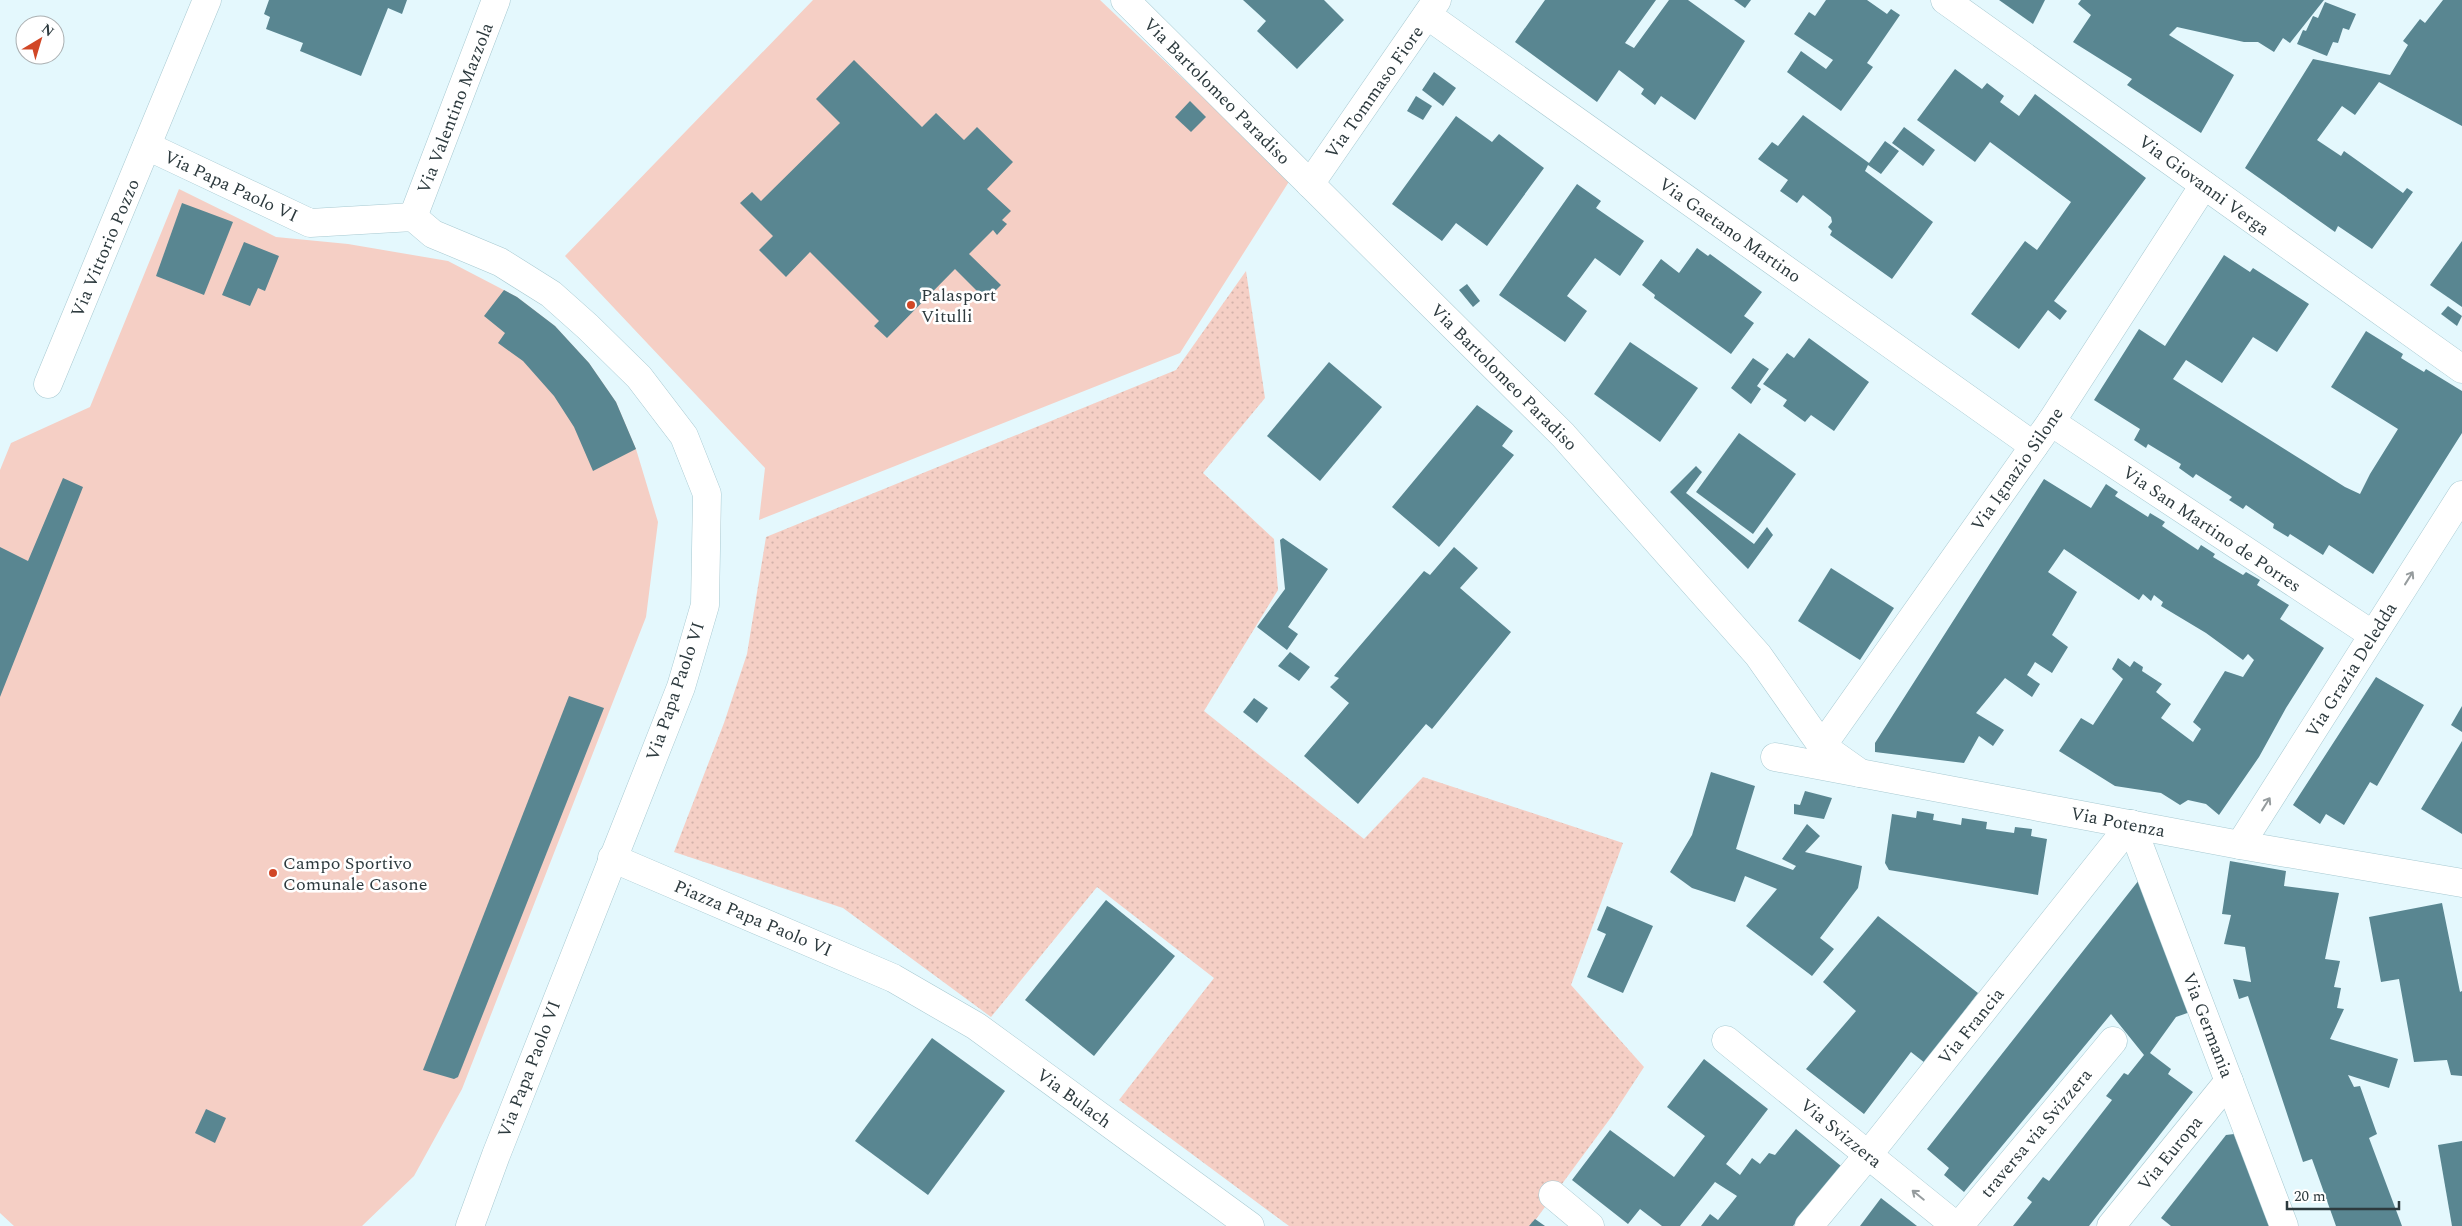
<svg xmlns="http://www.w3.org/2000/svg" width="2462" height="1226" font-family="Spectral,serif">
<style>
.grass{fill:url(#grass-dots)}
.park{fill:#f5cfc5}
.building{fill:#598691}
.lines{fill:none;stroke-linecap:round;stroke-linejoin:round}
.street-casing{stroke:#a7c9d1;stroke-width:29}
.street{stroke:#fff;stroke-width:28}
.oneway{stroke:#969c9e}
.poi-dot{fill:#d14726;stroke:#fff;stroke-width:2}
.labels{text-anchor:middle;stroke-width:5;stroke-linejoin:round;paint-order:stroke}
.street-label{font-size:18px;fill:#2d3a3e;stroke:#fff}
.poi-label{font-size:18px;fill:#2d3a3e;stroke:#fff;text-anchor:start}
</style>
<defs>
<pattern id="grass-dots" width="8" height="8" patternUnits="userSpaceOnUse" patternTransform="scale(1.25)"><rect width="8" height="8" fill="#f5cfc5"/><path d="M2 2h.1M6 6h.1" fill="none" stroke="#d2b2aa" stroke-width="1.8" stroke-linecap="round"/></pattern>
</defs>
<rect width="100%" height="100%" fill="#e4f8fd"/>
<polygon class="grass" points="1246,271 1265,398 1203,473 1274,539 1278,590 1204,711 1364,839 1423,777 1623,843 1571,985 1644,1067 1612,1116 1531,1226 1289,1226 1119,1100 1214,978 1097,887 991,1017 843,908 674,852 724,723 747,654 766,537 1176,370"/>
<g class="park">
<polygon points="813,0 1100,0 1290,180 1180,353 759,520 765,468 565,256"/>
<polygon points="179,189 276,237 348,244 448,261 517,297 555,326 589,363 616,402 636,449 658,522 646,617 462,1089 414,1176 362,1226 14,1226 0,1213 0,470 11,443 90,407"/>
</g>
<g class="building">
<polygon points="269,0 407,0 402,14 388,8 361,76 300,51 303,43 266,29 270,17 264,14"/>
<polygon points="1243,0 1324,0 1344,20 1297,69 1257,31 1266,21"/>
<polygon points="1545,0 1656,0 1625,43 1634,48 1669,0 1688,0 1745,41 1695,120 1661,96 1655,105 1641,94 1644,89 1619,70 1597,102 1515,42"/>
<polygon points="1734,0 1751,0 1745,8"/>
<polygon points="1826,0 1867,0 1887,14 1891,9 1900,15 1867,63 1873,67 1841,111 1787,72 1801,51 1826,69 1833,60 1794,34 1809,12 1815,16"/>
<polygon points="1999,0 2045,0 2033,24"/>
<polygon points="2081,0 2324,0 2290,43 2283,38 2274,52 2258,42 2244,42 2177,27 2169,35 2234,75 2201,133 2127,85 2132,79 2073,42 2091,15 2078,4"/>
<polygon points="2443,0 2462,0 2462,126 2379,82 2355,115 2342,106 2317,140 2341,156 2344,151 2403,193 2407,188 2413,192 2372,249 2338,226 2335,232 2245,168 2313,59 2390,75 2408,45 2403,41 2420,19 2425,23"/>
<polygon points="2325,2 2356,14 2349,30 2343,28 2338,43 2333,42 2327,56 2297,44 2303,30 2306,31 2313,16 2318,18"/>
<polygon points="854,60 922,127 936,113 964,140 977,127 1013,162 987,189 1011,211 1002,220 1007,224 997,235 993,230 969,254 1001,285 986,300 955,269 887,338 874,326 879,321 810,252 786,277 759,250 773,236 740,203 752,192 761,201 840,123 816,99"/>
<polygon points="1955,69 1982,89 1987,83 2004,96 2000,102 2019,116 2035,94 2146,178 2054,301 2067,311 2060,320 2048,310 2019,349 1971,314 2025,241 2037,250 2071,202 1990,142 1975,162 1917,120"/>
<polygon points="1434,72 1456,88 1443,106 1422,90"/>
<polygon points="1416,96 1432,106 1423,120 1407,111"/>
<polygon points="1190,101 1206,117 1191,132 1175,117"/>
<polygon points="1803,115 1869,163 1885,141 1899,151 1881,174 1868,165 1865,171 1933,222 1892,279 1830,235 1832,231 1828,227 1832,222 1831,217 1803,195 1797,203 1780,191 1788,180 1758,159 1772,142 1778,146"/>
<polygon points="1456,116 1492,142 1499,134 1544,168 1487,246 1456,223 1442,241 1392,204"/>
<polygon points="1904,127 1935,150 1923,166 1892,143"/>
<polygon points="1577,184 1601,201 1596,208 1644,241 1620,276 1595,258 1567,296 1587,311 1565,342 1499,295"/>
<polygon points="182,203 233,222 204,295 156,276"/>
<polygon points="2462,241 2462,307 2430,285"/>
<polygon points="244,242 279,256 265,291 258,288 250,306 222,295"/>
<polygon points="1697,248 1708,256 1710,254 1762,292 1744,316 1754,323 1731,354 1654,298 1655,295 1642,285 1661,259 1679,273"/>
<polygon points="2224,255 2250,272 2253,268 2309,304 2277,352 2253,337 2222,383 2186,360 2173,379 2345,487 2360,494 2370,474 2398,429 2331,387 2366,331 2403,354 2401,358 2409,363 2424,372 2426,369 2462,391 2462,433 2373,574 2329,545 2323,555 2290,534 2288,537 2273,528 2274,524 2246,505 2243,509 2229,500 2232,497 2196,474 2193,478 2179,468 2181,464 2148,444 2146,448 2134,440 2140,429 2094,400 2139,329 2165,346"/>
<polygon points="1467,284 1480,301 1473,307 1459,290"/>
<polygon points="504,290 517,297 555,326 589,363 616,402 636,449 593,471 574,427 554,396 523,361 498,343 505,333 484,316"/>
<polygon points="2448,306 2462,316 2457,326 2441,314"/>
<polygon points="1809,338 1869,382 1834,431 1811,415 1805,422 1783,406 1787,400 1763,384 1787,353 1794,358"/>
<polygon points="1630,342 1698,388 1660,442 1594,394"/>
<polygon points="1753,358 1769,369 1757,386 1761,389 1751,404 1731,388"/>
<polygon points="1329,362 1382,407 1320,481 1267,436"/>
<polygon points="1477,405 1513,431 1502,446 1514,455 1439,547 1392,507"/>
<polygon points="1739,433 1796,474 1753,534 1696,492"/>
<polygon points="1696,466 1702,472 1686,493 1754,544 1767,527 1773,535 1748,569 1670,492"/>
<polygon points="63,478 83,487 0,697 0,547 28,561"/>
<polygon points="2044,479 2091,508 2106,484 2118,492 2115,496 2148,517 2150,513 2165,522 2162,526 2198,550 2201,545 2215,554 2213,557 2243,575 2246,572 2260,580 2257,585 2289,605 2280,619 2324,648 2286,708 2259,757 2219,815 2206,804 2188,800 2180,805 2161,793 2115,786 2059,751 2081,718 2093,725 2110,699 2123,679 2112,669 2118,658 2130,667 2134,661 2143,667 2142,671 2162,684 2156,692 2171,704 2161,718 2193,742 2201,729 2193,722 2225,671 2243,677 2254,660 2248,654 2243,660 2206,633 2161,606 2163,602 2154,595 2151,601 2143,594 2139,600 2064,549 2048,572 2077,592 2052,635 2068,647 2052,673 2035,662 2027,675 2040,684 2032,697 2005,678 1976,713 2004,730 1993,746 1979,736 1964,763 1875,752 1875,743"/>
<polygon points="1283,538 1328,569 1288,627 1298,634 1287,650 1257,627 1285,589 1280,540"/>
<polygon points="1454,547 1478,568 1460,588 1511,632 1432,729 1426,724 1358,804 1304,756 1349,703 1330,687 1339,678 1334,676 1424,571 1430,575"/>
<polygon points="1831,568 1894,608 1860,660 1798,621"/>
<polygon points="1290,652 1310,667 1299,681 1278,666"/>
<polygon points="2376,677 2424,705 2377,786 2370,782 2344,825 2326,814 2320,824 2293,805"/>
<polygon points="569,696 604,708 458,1077 454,1079 423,1070"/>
<polygon points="1254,698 1268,708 1257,723 1243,712"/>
<polygon points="2462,706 2462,732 2451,725"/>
<polygon points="2462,741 2462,834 2421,809"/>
<polygon points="1711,772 1755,786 1736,849 1793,870 1796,866 1782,859 1807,824 1820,836 1805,852 1862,866 1858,888 1820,938 1834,949 1812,976 1746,926 1777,889 1745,876 1735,902 1692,888 1670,872 1692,835"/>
<polygon points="1805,791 1832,798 1824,819 1794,814 1794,804 1800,805"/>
<polygon points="1917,811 1934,814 1933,820 1961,825 1962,818 1987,822 1986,829 2014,833 2015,827 2032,829 2031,836 2047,839 2038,895 1889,870 1885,863 1892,814 1916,818"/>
<polygon points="2230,861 2286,871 2284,886 2339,893 2325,959 2340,961 2334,987 2341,988 2337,1008 2344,1009 2330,1039 2398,1059 2389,1088 2348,1075 2354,1087 2360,1086 2377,1134 2369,1138 2402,1226 2336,1226 2312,1159 2303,1162 2248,996 2239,999 2233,979 2251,982 2245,947 2224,944 2231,915 2222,914"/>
<polygon points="2139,880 2193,1011 2176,1017 2150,1053 2171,1069 2168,1074 2193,1092 2089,1226 2013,1226 2032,1202 2027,1198 2043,1177 2049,1181 2112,1100 2106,1096 2124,1073 2128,1075 2144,1055 2111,1014 1964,1192 1944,1175 1949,1168 1927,1149"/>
<polygon points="1106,900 1175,956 1094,1056 1025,1000"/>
<polygon points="2442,903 2460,992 2462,991 2462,1076 2451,1075 2447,1060 2414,1062 2399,979 2381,982 2369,917"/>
<polygon points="1607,906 1653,926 1623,993 1587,977 1606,934 1597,930"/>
<polygon points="1878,916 1978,993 1925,1063 1911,1052 1864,1114 1806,1069 1856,1011 1823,982"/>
<polygon points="932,1038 1005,1091 928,1195 855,1141"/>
<polygon points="1704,1059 1768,1109 1726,1164 1740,1175 1752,1158 1760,1164 1769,1153 1775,1155 1796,1129 1841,1166 1793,1226 1701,1226 1710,1214 1718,1220 1737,1196 1715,1182 1680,1226 1662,1226 1640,1209 1628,1224 1572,1180 1610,1130 1674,1177 1705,1136 1667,1107"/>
<polygon points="206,1109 226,1118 215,1143 195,1133"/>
<polygon points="2234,1134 2271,1226 2171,1226 2161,1218 2226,1135"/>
<polygon points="2462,1141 2462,1226 2452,1226 2438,1145"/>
<polygon points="1881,1198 1917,1226 1860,1226"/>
<polygon points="1535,1219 1545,1226 1529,1226"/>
</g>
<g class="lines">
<g class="street-casing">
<g id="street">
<polyline points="1125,0 1563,435 1758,655 1822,746 1860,773"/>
<polyline points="1945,0 2462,369"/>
<polyline points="1427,15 2034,446"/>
<polyline points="147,146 310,223 413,217 433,234 500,262 551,294 588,327 639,377 684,436 707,494 705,605 681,687 496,1155 470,1226"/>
<polyline points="1310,184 1437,0"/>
<polyline points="413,217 496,0"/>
<polyline points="48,384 207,0"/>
<polyline points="2051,422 2373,635"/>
<polyline points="1822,746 2051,422 2204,185"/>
<polyline points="1775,757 2240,845 2462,883"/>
<polyline points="2131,824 2284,1226"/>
<polyline points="2240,845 2462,495"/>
<polyline points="612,858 893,978 976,1026 1250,1226"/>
<polyline points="1726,1040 1956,1226"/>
<polyline points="1553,1195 1590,1226"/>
<polyline points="1809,1226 1868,1155 2131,824"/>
<polyline points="1959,1226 2113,1041"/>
<polyline points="2111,1226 2229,1081"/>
</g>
</g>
<use href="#street" class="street"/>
</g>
<defs><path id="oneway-shaft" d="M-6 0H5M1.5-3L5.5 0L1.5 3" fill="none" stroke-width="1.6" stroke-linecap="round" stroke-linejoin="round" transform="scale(1.25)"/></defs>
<g class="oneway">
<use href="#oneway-shaft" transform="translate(2409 578) rotate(-58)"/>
<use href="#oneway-shaft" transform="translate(2266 804) rotate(-58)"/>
<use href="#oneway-shaft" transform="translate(1918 1195) rotate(-141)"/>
</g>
<g class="poi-dot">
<circle cx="911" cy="305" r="5"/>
<circle cx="273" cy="873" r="5"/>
</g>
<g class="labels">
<g class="street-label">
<text transform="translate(1217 91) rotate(45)" y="6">Via Bartolomeo Paradiso</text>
<text transform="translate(1374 92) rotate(-55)" y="6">Via Tommaso Fiore</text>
<text transform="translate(455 108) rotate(-69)" y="6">Via Valentino Mazzola</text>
<text transform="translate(2204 185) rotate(36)" y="6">Via Giovanni Verga</text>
<text transform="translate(231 186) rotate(25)" y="6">Via Papa Paolo VI</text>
<text transform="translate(1730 230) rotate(35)" y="6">Via Gaetano Martino</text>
<text transform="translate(105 248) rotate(-67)" y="6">Via Vittorio Pozzo</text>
<text transform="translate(1504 377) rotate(45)" y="6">Via Bartolomeo Paradiso</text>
<text transform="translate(2017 469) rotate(-55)" y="6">Via Ignazio Silone</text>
<text transform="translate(2212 529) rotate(34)" y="6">Via San Martino de Porres</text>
<text transform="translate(2351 670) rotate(-58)" y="6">Via Grazia Deledda</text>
<text transform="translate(675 691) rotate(-71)" y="6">Via Papa Paolo VI</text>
<text transform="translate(2118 822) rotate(11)" y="6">Via Potenza</text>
<text transform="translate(753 918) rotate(23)" y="6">Piazza Papa Paolo VI</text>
<text transform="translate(2208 1025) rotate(69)" y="6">Via Germania</text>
<text transform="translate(1971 1026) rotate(-51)" y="6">Via Francia</text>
<text transform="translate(529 1069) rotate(-69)" y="6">Via Papa Paolo VI</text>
<text transform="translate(1074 1098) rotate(36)" y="6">Via Bulach</text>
<text transform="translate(1841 1133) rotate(39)" y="6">Via Svizzera</text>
<text transform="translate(2036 1133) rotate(-50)" y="6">traversa via Svizzera</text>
<text transform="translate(2170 1153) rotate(-51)" y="6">Via Europa</text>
</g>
<g class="poi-label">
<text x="921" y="301">Palasport<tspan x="921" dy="21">Vitulli</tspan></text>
<text x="283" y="869">Campo Sportivo<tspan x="283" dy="21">Comunale Casone</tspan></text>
</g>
</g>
<g transform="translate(40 40) rotate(38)"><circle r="24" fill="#ffffff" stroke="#abb0b2"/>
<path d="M0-4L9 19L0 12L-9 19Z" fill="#d14726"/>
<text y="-8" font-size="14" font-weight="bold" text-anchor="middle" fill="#2d3a3e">N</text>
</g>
<path d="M2287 1201v8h112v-8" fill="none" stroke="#2d3a3e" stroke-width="2.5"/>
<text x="2294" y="1201" font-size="15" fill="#2d3a3e" stroke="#ffffff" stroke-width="4" paint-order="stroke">20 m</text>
</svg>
